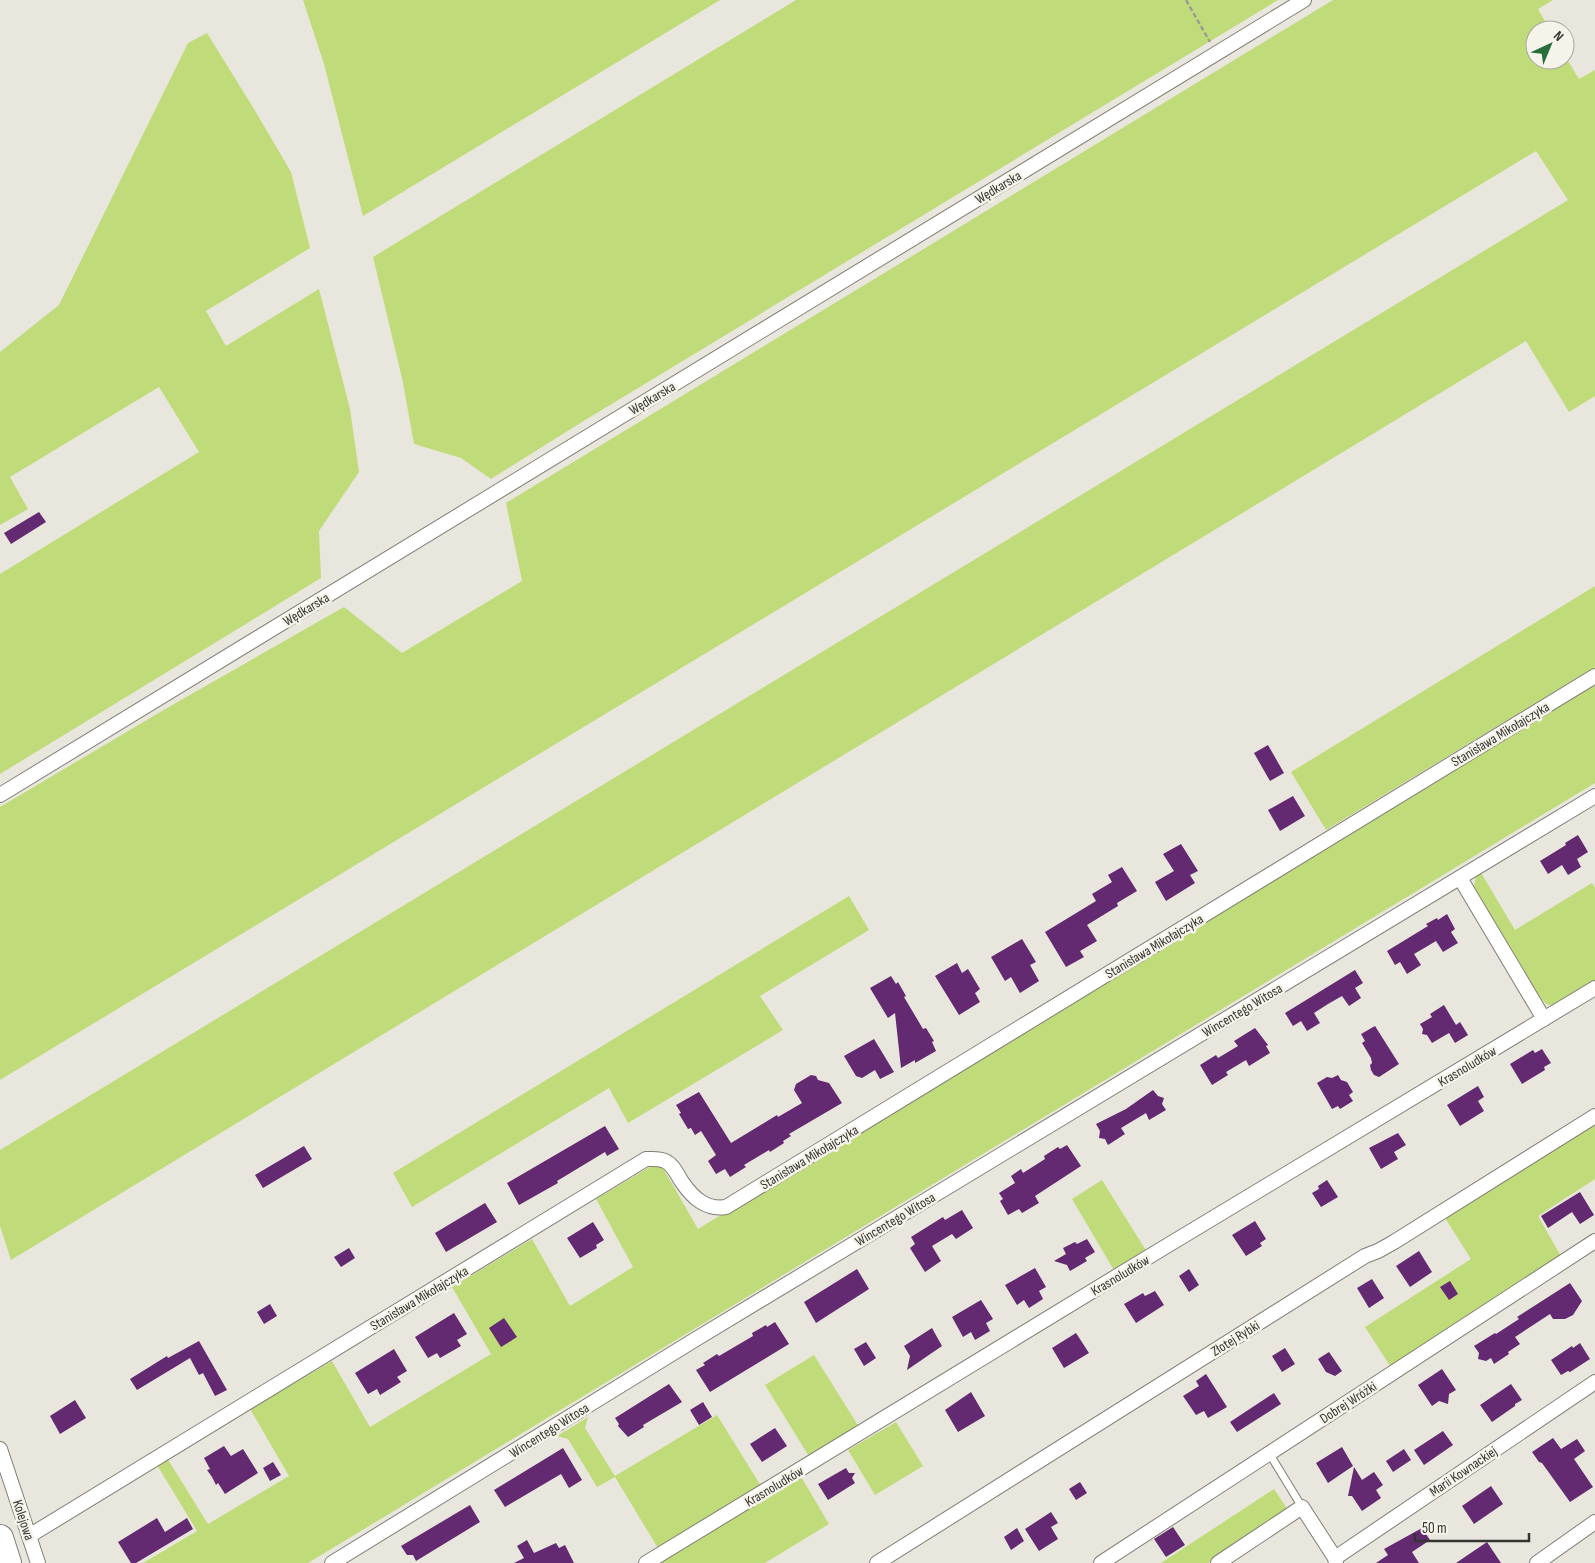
<svg xmlns="http://www.w3.org/2000/svg" width="1595" height="1563" font-family="'Sofia Sans Condensed',sans-serif">
<style>
.green{fill:#c0db79}
.building{fill:#632971}
.lines{fill:none;stroke-linecap:round;stroke-linejoin:round}
.lane-casing{stroke:#807e75;stroke-width:9}
.street-casing{stroke:#807e75;stroke-width:16}
.highway-casing{stroke:#807e75;stroke-width:28}
.path{stroke:#9d9c94;stroke-width:2.5;stroke-dasharray:5 2.5;stroke-linecap:butt}
.lane{stroke:#fff;stroke-width:7}
.street{stroke:#fff;stroke-width:14}
.highway{stroke:#fff;stroke-width:26}
.labels{text-anchor:middle;stroke-width:5;stroke-linejoin:round;paint-order:stroke}
.street-label{font-size:14px;fill:#353430;stroke:#f6f4ea}
</style>
<rect width="100%" height="100%" fill="#e9e7dd"/>
<g class="green">
<polygon points="303,0 720,0 363,216 324,64"/>
<polygon points="796,0 1278,0 582,422 491,479 461,458 414,444 402,378 373,257"/>
<polygon points="1333,0 1553,0 1538,9 1550,30 1535,30 1535,60 1565,60 1565,56 1579,79 1595,70 1595,396 1569,412 1526,341 11,1260 0,1226 0,1150 1568,200 1536,151 0,1080 0,807 167,708 344,607 402,653 522,581 506,503"/>
<polygon points="207,33 254,109 291,172 310,248 206,311 226,346 319,289 350,409 359,472 319,531 321,578 0,774 0,574 199,452 159,387 10,477 28,509 0,525 0,352 59,305 188,43"/>
<polygon points="1595,586 1595,667 1326,830 1291,772"/>
<polygon points="1595,683 1595,783 308,1563 143,1563 197,1531 157,1465 167,1458 208,1524 289,1476 250,1409 332,1361 370,1427 491,1354 452,1287 532,1239 570,1306 633,1267 596,1199 653,1165 663,1168 698,1229"/>
<polygon points="1480,871 1515,930 1592,883 1595,888 1595,982 1554,1006 1546,1004 1537,994 1474,887 1476,876"/>
<polygon points="849,896 869,930 760,996 783,1030 628,1123 609,1088 412,1207 393,1173"/>
<polygon points="1595,1124 1595,1179 1538,1216 1562,1258 1392,1369 1365,1327 1471,1259 1445,1218"/>
<polygon points="1102,1180 1147,1252 1115,1272 1072,1199"/>
<polygon points="814,1355 859,1427 810,1458 765,1385"/>
<polygon points="717,1415 761,1486 658,1548 615,1477 597,1487 568,1439 557,1436 588,1417 585,1428 615,1476"/>
<polygon points="896,1422 923,1466 875,1495 848,1450"/>
<polygon points="800,1475 829,1524 765,1563 653,1563"/>
<polygon points="1274,1489 1288,1510 1208,1563 1161,1563"/>
</g>
<g class="building">
<polygon points="39,512 46,522 11,544 4,533"/>
<polygon points="1268,745 1284,773 1270,781 1254,753"/>
<polygon points="1293,796 1305,816 1280,831 1268,810"/>
<polygon points="1578,835 1588,852 1577,859 1581,867 1568,875 1562,865 1548,874 1540,861 1566,845 1565,843"/>
<polygon points="1181,844 1198,871 1190,875 1195,883 1166,901 1155,882 1174,871 1163,854"/>
<polygon points="1122,867 1137,891 1117,903 1118,906 1087,925 1097,941 1080,951 1084,957 1066,967 1045,932 1096,901 1092,894 1112,882 1108,875"/>
<polygon points="1447,914 1455,929 1451,932 1458,943 1443,952 1436,941 1426,947 1414,954 1421,965 1407,974 1400,962 1395,965 1387,951 1428,926 1426,924 1437,918 1438,920"/>
<polygon points="1022,939 1036,962 1030,965 1039,981 1020,993 1011,977 1005,981 991,957"/>
<polygon points="957,963 962,973 968,969 980,989 975,993 980,1002 959,1015 935,976"/>
<polygon points="1355,970 1363,983 1355,988 1361,998 1349,1006 1342,996 1328,1004 1314,1013 1320,1023 1307,1031 1301,1021 1293,1026 1285,1013"/>
<polygon points="891,976 896,984 898,982 906,996 904,997 923,1029 926,1028 934,1041 932,1042 936,1051 915,1063 915,1060 901,1068 895,1013 888,1018 870,988"/>
<polygon points="1444,1005 1456,1025 1460,1022 1468,1035 1455,1043 1449,1033 1432,1043 1427,1035 1422,1034 1423,1029 1420,1024 1432,1017 1430,1014"/>
<polygon points="1375,1026 1399,1064 1379,1077 1374,1075 1371,1070 1370,1065 1372,1063 1371,1058 1362,1043 1365,1041 1361,1034"/>
<polygon points="1255,1028 1268,1045 1266,1046 1270,1053 1249,1066 1246,1060 1226,1072 1228,1075 1212,1085 1200,1065 1216,1055 1218,1058 1238,1046 1234,1041"/>
<polygon points="874,1039 894,1072 880,1079 875,1070 862,1078 856,1076 844,1056"/>
<polygon points="1542,1049 1551,1063 1544,1067 1545,1070 1522,1084 1510,1064 1533,1050 1535,1053"/>
<polygon points="811,1075 816,1076 818,1080 829,1083 842,1103 789,1134 791,1136 783,1141 784,1143 770,1152 769,1150 744,1165 746,1167 730,1177 725,1169 716,1174 708,1161 716,1155 701,1131 695,1135 691,1128 688,1129 679,1114 681,1113 676,1105 699,1092 731,1143 777,1115 778,1117 802,1103 794,1090 796,1084"/>
<polygon points="1338,1075 1341,1080 1347,1082 1353,1092 1349,1095 1353,1101 1340,1109 1338,1106 1332,1109 1317,1083 1327,1077 1332,1078"/>
<polygon points="1478,1086 1484,1097 1478,1101 1484,1111 1460,1126 1447,1105"/>
<polygon points="1153,1090 1158,1096 1164,1098 1162,1104 1166,1110 1149,1120 1146,1113 1121,1128 1125,1134 1108,1145 1105,1139 1099,1138 1100,1131 1096,1124 1126,1109"/>
<polygon points="605,1126 619,1149 607,1156 605,1152 557,1181 558,1183 519,1205 507,1183"/>
<polygon points="1398,1133 1406,1145 1394,1152 1398,1159 1381,1169 1369,1148"/>
<polygon points="1067,1145 1081,1166 1035,1196 1039,1203 1022,1213 1019,1209 1008,1215 1000,1201 1003,1199 999,1193 1015,1183 1011,1176 1021,1169 1023,1173 1045,1159 1044,1156 1058,1147 1060,1149"/>
<polygon points="304,1146 312,1159 263,1188 255,1175"/>
<polygon points="1327,1180 1338,1197 1321,1207 1312,1193 1319,1189 1318,1186"/>
<polygon points="1580,1192 1594,1215 1580,1224 1572,1212 1548,1228 1541,1216"/>
<polygon points="485,1203 497,1222 446,1252 435,1233"/>
<polygon points="962,1210 973,1228 956,1239 952,1234 932,1246 941,1261 925,1272 910,1248 915,1244 911,1237 943,1217 945,1220"/>
<polygon points="1255,1221 1266,1239 1260,1243 1262,1246 1246,1256 1232,1235"/>
<polygon points="593,1222 604,1240 596,1245 597,1248 580,1258 567,1238"/>
<polygon points="1087,1239 1095,1252 1085,1258 1087,1261 1070,1271 1067,1265 1054,1261 1066,1254 1063,1248 1075,1242 1077,1244"/>
<polygon points="349,1248 355,1258 341,1267 334,1257"/>
<polygon points="1419,1251 1432,1272 1410,1287 1396,1266"/>
<polygon points="1035,1268 1046,1287 1039,1291 1043,1299 1029,1308 1024,1300 1017,1305 1005,1285"/>
<polygon points="857,1269 869,1289 816,1323 804,1302"/>
<polygon points="1189,1269 1199,1285 1189,1292 1179,1276"/>
<polygon points="1372,1279 1384,1298 1369,1308 1357,1288"/>
<polygon points="1450,1281 1458,1294 1449,1300 1440,1287"/>
<polygon points="1570,1283 1582,1301 1573,1315 1565,1319 1553,1319 1550,1314 1515,1337 1520,1344 1508,1352 1509,1354 1494,1364 1491,1358 1486,1361 1478,1359 1479,1353 1474,1346 1495,1333 1496,1334 1519,1319 1517,1317"/>
<polygon points="1155,1291 1164,1305 1136,1323 1124,1304 1143,1293 1145,1296"/>
<polygon points="981,1300 993,1319 986,1323 990,1331 975,1340 971,1332 963,1337 952,1317"/>
<polygon points="270,1304 277,1316 264,1324 257,1312"/>
<polygon points="454,1313 467,1334 457,1340 461,1346 440,1358 437,1353 428,1358 415,1337"/>
<polygon points="504,1318 517,1337 501,1347 489,1328"/>
<polygon points="775,1322 789,1344 710,1392 696,1370 705,1365 703,1363 717,1354 719,1356 753,1336 752,1333 766,1325 767,1327"/>
<polygon points="932,1328 942,1346 907,1370 910,1356 904,1346"/>
<polygon points="1076,1333 1089,1353 1064,1368 1052,1348"/>
<polygon points="199,1341 227,1390 215,1396 203,1373 199,1375 190,1358 137,1390 130,1379 167,1356 168,1358"/>
<polygon points="866,1342 876,1358 864,1366 854,1349"/>
<polygon points="1580,1343 1590,1359 1570,1372 1568,1371 1561,1375 1551,1360 1572,1346 1573,1348"/>
<polygon points="1285,1348 1295,1364 1282,1372 1272,1356"/>
<polygon points="394,1349 407,1371 397,1377 401,1382 380,1395 377,1389 368,1394 355,1373"/>
<polygon points="1329,1352 1342,1371 1335,1376 1326,1372 1318,1359"/>
<polygon points="1442,1369 1456,1390 1449,1394 1448,1404 1439,1401 1432,1406 1418,1385"/>
<polygon points="1206,1374 1227,1407 1208,1418 1204,1411 1196,1415 1183,1396 1199,1386 1196,1381"/>
<polygon points="669,1384 682,1402 643,1425 644,1427 628,1437 618,1426 619,1424 615,1418"/>
<polygon points="1511,1384 1522,1400 1515,1404 1515,1406 1492,1422 1480,1405"/>
<polygon points="971,1392 985,1416 958,1432 945,1410"/>
<polygon points="1274,1393 1281,1404 1237,1432 1230,1422"/>
<polygon points="75,1400 86,1418 60,1434 50,1416"/>
<polygon points="703,1402 712,1417 699,1425 690,1410"/>
<polygon points="775,1428 787,1446 762,1462 750,1444"/>
<polygon points="1443,1431 1453,1445 1424,1465 1414,1450"/>
<polygon points="1553,1438 1561,1449 1577,1439 1585,1451 1574,1459 1593,1487 1570,1502 1542,1463 1539,1462 1532,1452"/>
<polygon points="224,1446 231,1456 243,1449 258,1473 225,1494 218,1483 216,1485 212,1477 207,1470 210,1469 204,1458"/>
<polygon points="1342,1447 1353,1466 1328,1483 1316,1463"/>
<polygon points="563,1448 582,1480 569,1488 561,1474 505,1507 494,1490"/>
<polygon points="1404,1449 1411,1460 1393,1472 1386,1461"/>
<polygon points="273,1462 281,1475 270,1481 263,1468"/>
<polygon points="1354,1467 1362,1480 1374,1472 1383,1485 1376,1490 1381,1498 1362,1511 1352,1496 1348,1496"/>
<polygon points="846,1468 849,1473 855,1473 852,1478 855,1483 828,1500 818,1484"/>
<polygon points="1080,1482 1087,1493 1076,1500 1069,1489"/>
<polygon points="1491,1486 1503,1504 1474,1524 1462,1506"/>
<polygon points="470,1505 480,1522 416,1561 413,1555 407,1555 401,1546"/>
<polygon points="1051,1512 1058,1523 1051,1527 1058,1539 1039,1551 1025,1529"/>
<polygon points="157,1518 165,1532 187,1518 193,1529 136,1563 131,1563 118,1542"/>
<polygon points="1173,1527 1185,1545 1166,1557 1154,1539"/>
<polygon points="1017,1528 1024,1541 1011,1550 1004,1537"/>
<polygon points="1422,1528 1430,1540 1412,1552 1419,1563 1376,1563 1388,1555 1384,1549"/>
<polygon points="527,1540 534,1553 556,1543 559,1548 565,1545 574,1563 514,1563 524,1558 517,1546"/>
<polygon points="1487,1542 1501,1563 1456,1563"/>
</g>
<g class="lines">
<g class="lane-casing">
<polyline id="lane" points="1269,1453 1302,1507"/>
</g>
<g class="street-casing">
<g id="street">
<polyline points="0,795 1304,0"/>
<polyline points="1460,878 1544,1019"/>
<polyline points="0,1449 38,1563"/>
<path d="M29,1536l617,-377c6,0 13,-1 19,2 9,4 12,14 17,21 11,16 24,28 44,25l869,-531"/>
<polyline points="332,1563 696,1339 1595,796"/>
<polyline points="646,1563 1155,1253 1595,988"/>
<polyline points="877,1563 1365,1256 1378,1251 1394,1242 1595,1116"/>
<polyline points="1101,1563 1595,1241"/>
<polyline points="1218,1563 1302,1507 1335,1558"/>
<polyline points="1336,1563 1335,1558 1595,1382"/>
<polyline points="1537,1563 1595,1522"/>
</g>
</g>
<g class="highway-casing">
<polyline id="highway" points="0,1538 8,1563"/>
</g>
<polyline class="path" points="1186,0 1210,42"/>
<use href="#lane" class="lane"/>
<use href="#street" class="street"/>
<use href="#highway" class="highway"/>
</g>
<g class="labels">
<g class="street-label">
<text transform="translate(998 187) rotate(-31)" y="5">Wędkarska</text>
<text transform="translate(652 398) rotate(-31)" y="5">Wędkarska</text>
<text transform="translate(306 609) rotate(-31)" y="5">Wędkarska</text>
<text transform="translate(1500 734) rotate(-31)" y="5">Stanisława Mikołajczyka</text>
<text transform="translate(1154 946) rotate(-31)" y="5">Stanisława Mikołajczyka</text>
<text transform="translate(1242 1010) rotate(-31)" y="5">Wincentego Witosa</text>
<text transform="translate(1467 1066) rotate(-31)" y="5">Krasnoludków</text>
<text transform="translate(809 1157) rotate(-31)" y="5">Stanisława Mikołajczyka</text>
<text transform="translate(895 1219) rotate(-31)" y="5">Wincentego Witosa</text>
<text transform="translate(1120 1275) rotate(-31)" y="5">Krasnoludków</text>
<text transform="translate(419 1298) rotate(-31)" y="5">Stanisława Mikołajczyka</text>
<text transform="translate(1235 1338) rotate(-32)" y="5">Złotej Rybki</text>
<text transform="translate(1348 1402) rotate(-33)" y="5">Dobrej Wróżki</text>
<text transform="translate(549 1430) rotate(-32)" y="5">Wincentego Witosa</text>
<text transform="translate(1463 1471) rotate(-34)" y="5">Marii Kownackiej</text>
<text transform="translate(774 1486) rotate(-31)" y="5">Krasnoludków</text>
<text transform="translate(24 1520) rotate(72)" y="5">Kolejowa</text>
</g>
</g>
<g transform="translate(1550 45) rotate(44)"><circle r="24" fill="#f6f4ea" stroke="#a9a7a0"/>
<path d="M0-4L9 19L0 12L-9 19Z" fill="#296e3a"/>
<text y="-8" font-size="14" font-weight="bold" text-anchor="middle" fill="#353430">N</text>
</g>
<path d="M1415 1533v8h114v-8" fill="none" stroke="#353430" stroke-width="2.5"/>
<text x="1422" y="1533" font-size="15" fill="#353430" stroke="#f6f4ea" stroke-width="4" paint-order="stroke">50 m</text>
</svg>
